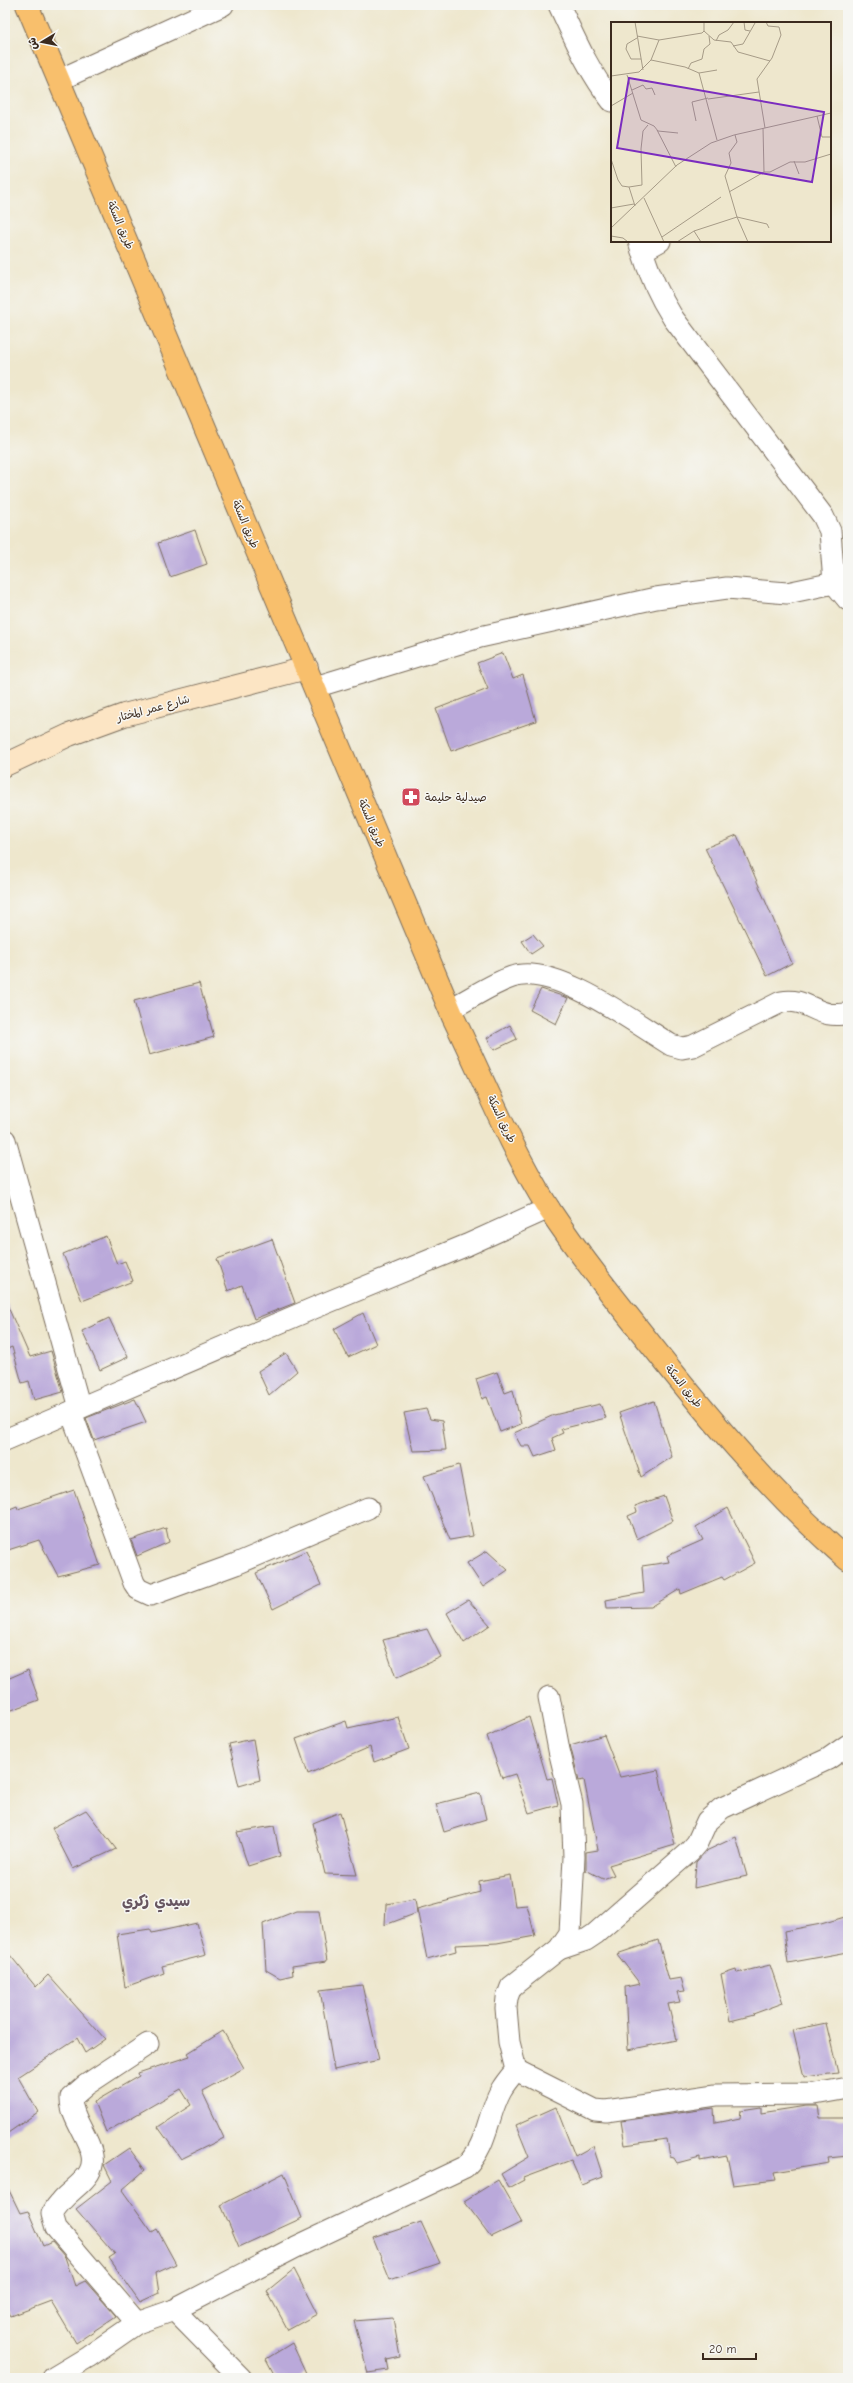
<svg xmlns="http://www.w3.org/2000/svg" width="853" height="2383" font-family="'Comic Neue','Playpen Sans Arabic',sans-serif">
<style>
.building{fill:#baa9da}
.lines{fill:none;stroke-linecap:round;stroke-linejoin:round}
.street-casing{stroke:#7a6c5b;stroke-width:23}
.secondary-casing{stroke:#7a6c5b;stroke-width:24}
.primary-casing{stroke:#7a6c5b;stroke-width:24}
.street{stroke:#fff;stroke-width:21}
.secondary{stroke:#fce5c4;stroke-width:22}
.primary{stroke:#f8bf6c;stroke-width:22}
.labels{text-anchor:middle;stroke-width:3;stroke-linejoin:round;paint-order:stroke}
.street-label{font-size:11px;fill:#3b2a1e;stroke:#f6f6f2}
.poi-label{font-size:11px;fill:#3b2a1e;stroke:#f6f6f2;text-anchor:start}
.district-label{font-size:15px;font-weight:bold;fill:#675660;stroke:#f6f6f2}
.inset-road{fill:none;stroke:#a69b87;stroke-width:1}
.view{fill:#7b2cbf;fill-opacity:0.15;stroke:#7b2cbf;stroke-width:2}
.inset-edge{fill:none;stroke:#3b2a1e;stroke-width:2}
</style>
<rect width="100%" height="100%" fill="#f6f6f2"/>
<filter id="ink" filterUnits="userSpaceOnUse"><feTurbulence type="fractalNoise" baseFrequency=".025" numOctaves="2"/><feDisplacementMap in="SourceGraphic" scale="8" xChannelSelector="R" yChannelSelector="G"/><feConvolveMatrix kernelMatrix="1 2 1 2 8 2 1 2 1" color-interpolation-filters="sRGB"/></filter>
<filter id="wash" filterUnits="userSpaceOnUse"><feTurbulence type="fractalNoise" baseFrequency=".012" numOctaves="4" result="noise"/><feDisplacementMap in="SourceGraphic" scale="16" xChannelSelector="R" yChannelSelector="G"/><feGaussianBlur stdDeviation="0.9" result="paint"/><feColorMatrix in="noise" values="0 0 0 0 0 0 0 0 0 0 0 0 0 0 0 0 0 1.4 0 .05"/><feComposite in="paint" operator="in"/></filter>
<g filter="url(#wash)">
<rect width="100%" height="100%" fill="#eee7cd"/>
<g id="blocks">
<g class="building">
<polygon points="195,530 207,564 170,577 158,543"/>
<polygon points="503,653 513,679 523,675 536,721 451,751 436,709 488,689 477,663"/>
<polygon points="737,835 792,963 767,976 705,848"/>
<polygon points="533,934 543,946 531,954 522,941"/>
<polygon points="199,983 214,1037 149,1055 134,1001"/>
<polygon points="541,989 568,998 556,1024 530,1010"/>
<polygon points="510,1025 517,1039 494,1050 487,1038"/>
<polygon points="106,1236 117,1264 125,1261 133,1281 82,1301 63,1254"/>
<polygon points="272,1239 295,1303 254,1319 242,1285 228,1291 217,1259"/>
<polygon points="5,1300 30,1357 51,1351 63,1392 34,1400 29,1381 22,1383 12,1347 5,1350"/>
<polygon points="363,1313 376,1344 348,1357 334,1329"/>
<polygon points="109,1318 128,1357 100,1370 82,1331"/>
<polygon points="286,1353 297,1371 269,1395 258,1371"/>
<polygon points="497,1372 505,1393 513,1390 521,1424 500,1432 487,1397 482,1399 476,1379"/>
<polygon points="135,1399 146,1422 94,1440 86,1418"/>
<polygon points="654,1401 672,1457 641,1477 619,1413"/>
<polygon points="600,1404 606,1418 561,1429 563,1433 552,1438 556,1450 535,1457 530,1446 521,1446 514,1433 554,1415"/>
<polygon points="426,1409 430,1419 442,1421 446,1450 413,1451 404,1413"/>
<polygon points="459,1465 473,1536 450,1540 424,1476"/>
<polygon points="74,1490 100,1565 58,1576 39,1540 5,1551 5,1511 17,1506 18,1509"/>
<polygon points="664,1496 673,1521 637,1539 628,1516 637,1512 635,1506"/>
<polygon points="728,1508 755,1563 724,1580 722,1577 681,1594 680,1589 651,1607 607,1608 606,1600 644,1593 642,1566 669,1562 667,1556 703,1540 696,1527"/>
<polygon points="166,1528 169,1542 137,1556 131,1540"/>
<polygon points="306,1551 321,1585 273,1609 256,1573"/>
<polygon points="487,1551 508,1570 483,1587 467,1563"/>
<polygon points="468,1600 490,1625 464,1643 447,1613"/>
<polygon points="427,1629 441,1657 396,1678 383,1640"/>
<polygon points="28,1670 39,1700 9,1711 5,1703 5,1680"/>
<polygon points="398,1717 409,1749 374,1762 370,1747 308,1774 296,1739 346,1721 348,1728"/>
<polygon points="529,1717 547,1779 552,1778 558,1805 529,1813 515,1774 502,1778 487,1736"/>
<polygon points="604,1735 620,1777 658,1770 675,1845 609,1865 614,1875 603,1879 586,1870 586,1852 598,1850 584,1780 579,1781 570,1745"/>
<polygon points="253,1739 260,1780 239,1786 229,1744"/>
<polygon points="480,1793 486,1819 444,1832 436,1804"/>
<polygon points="86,1810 116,1849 73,1869 52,1828"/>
<polygon points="340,1812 357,1875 325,1874 313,1823"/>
<polygon points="274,1826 280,1856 248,1866 237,1832"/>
<polygon points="736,1837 747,1876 694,1888 696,1862 706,1851"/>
<polygon points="510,1875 515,1906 527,1905 535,1936 497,1943 455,1945 456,1951 427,1959 417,1909 480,1892 479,1881"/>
<polygon points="415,1899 417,1913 385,1925 386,1904"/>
<polygon points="296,1911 319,1911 327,1961 292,1966 293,1975 280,1978 266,1970 263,1924"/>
<polygon points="848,1916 848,1952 788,1963 784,1931 821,1924"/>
<polygon points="197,1923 206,1955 162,1966 164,1973 125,1987 117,1934 150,1929 152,1933"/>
<polygon points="658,1940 669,1980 681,1978 685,1991 677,1992 680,2002 668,2004 677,2040 628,2050 625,1987 640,1984 617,1954"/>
<polygon points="5,1949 36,1987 48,1975 105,2039 85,2053 77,2038 18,2077 38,2112 5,2135"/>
<polygon points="770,1965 783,2003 753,2014 754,2015 730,2021 721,1974 736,1969 737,1973"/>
<polygon points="362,1985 379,2060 334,2070 320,1990"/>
<polygon points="826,2023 838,2073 804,2077 793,2030"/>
<polygon points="223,2031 244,2068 202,2091 224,2138 181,2159 158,2127 191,2105 181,2089 106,2132 94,2102 139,2076 138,2073 190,2056 188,2053"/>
<polygon points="806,2106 818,2106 820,2118 848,2118 848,2156 828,2158 829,2163 774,2172 776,2180 733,2185 727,2156 700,2161 700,2157 677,2163 674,2158 670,2157 667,2139 625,2145 621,2121 714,2108 715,2123 740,2118 741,2110 761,2107 761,2113"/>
<polygon points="556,2107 575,2156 593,2146 603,2177 582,2185 571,2160 523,2178 524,2180 509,2188 501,2174 529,2157 516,2125"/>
<polygon points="129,2148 145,2170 122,2190 152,2232 157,2229 176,2264 156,2273 159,2293 140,2302 109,2258 115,2254 76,2209 112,2181 104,2165"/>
<polygon points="284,2173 302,2218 239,2247 221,2205"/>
<polygon points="498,2180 522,2222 491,2237 464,2201"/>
<polygon points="5,2182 20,2213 28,2211 43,2246 52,2242 65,2257 75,2286 85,2281 116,2316 76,2343 51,2301 11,2316 5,2306"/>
<polygon points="421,2222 440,2263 390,2280 373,2238"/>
<polygon points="294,2269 317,2314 288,2330 267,2291"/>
<polygon points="393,2318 400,2357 386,2360 388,2370 368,2373 354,2321"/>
<polygon points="292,2343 306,2373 298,2378 276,2378 266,2359"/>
</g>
</g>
</g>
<g filter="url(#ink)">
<use href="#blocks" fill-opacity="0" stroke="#7a6c5b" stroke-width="1"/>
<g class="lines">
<g class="street-casing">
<g id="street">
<path d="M559,5c16,34 30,67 53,96"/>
<polyline points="59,80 223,5"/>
<path d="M639,241c8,28 19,53 34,77l150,198 7,15 4,52 14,17"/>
<polyline points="642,251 660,241"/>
<polyline points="315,687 480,637 656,598 727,588 787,593 834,583"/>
<path d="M450,1009c20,-10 41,-25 62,-32 42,-15 123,46 159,68l11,3 11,-2 88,-44c22,-4 29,8 48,12 6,1 13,0 19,0"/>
<polyline points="5,1140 80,1408"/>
<polyline points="71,1412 134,1583 138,1589 151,1595 236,1564 368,1508"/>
<polyline points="5,1440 314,1308 467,1245 549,1208"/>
<polyline points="559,1949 586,1940 595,1934 690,1851 697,1843 707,1821 722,1808 828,1759 848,1745"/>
<polyline points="516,2070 595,2110 606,2111 716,2095 815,2094 848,2088"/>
<polyline points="174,2310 241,2378"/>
<path d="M137,2323l-81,-95 -4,-14c10,-20 28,-26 37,-41 14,-23 -19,-50 -18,-75l15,-13 62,-41"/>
<path d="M53,2378l35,-21 49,-34 37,-13 122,-63 169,-80c23,-21 22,-52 36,-77 4,-7 10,-14 15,-20l-7,-28 -3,-34 1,-10 4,-11 48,-38 11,-16 4,-76 -2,-53 -13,-54 -10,-53"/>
</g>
</g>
<g class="secondary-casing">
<polyline id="secondary" points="5,765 69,735 124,715 307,668"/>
</g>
<g class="primary-casing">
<path id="primary" d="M27,5l426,1012c31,64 58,132 96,192 32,48 68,93 104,138 60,76 122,149 195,213"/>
</g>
<use href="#street" class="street"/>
<use href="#secondary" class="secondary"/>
<use href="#primary" class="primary"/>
</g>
</g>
<defs>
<g id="pharmacy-square" transform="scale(1)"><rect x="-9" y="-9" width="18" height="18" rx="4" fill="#d1495b" stroke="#f6f6f2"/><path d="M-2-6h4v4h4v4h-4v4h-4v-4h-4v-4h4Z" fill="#fff"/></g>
</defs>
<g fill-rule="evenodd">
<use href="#pharmacy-square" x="411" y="797"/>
</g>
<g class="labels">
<g class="street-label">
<text transform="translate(121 225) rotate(67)" y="4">طريق السكة</text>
<text transform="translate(246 524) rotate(67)" y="4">طريق السكة</text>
<text transform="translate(153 708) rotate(-15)" y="4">شارع عمر المختار</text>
<text transform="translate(372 823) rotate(67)" y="4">طريق السكة</text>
<text transform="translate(502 1119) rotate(64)" y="4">طريق السكة</text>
<text transform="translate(684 1386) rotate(51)" y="4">طريق السكة</text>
</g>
<g class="poi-label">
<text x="425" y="801">صيدلية حليمة</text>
</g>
<g class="district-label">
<text x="156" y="1906">سيدي زكري</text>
</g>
</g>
<g transform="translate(611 22)">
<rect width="220" height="220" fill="#eee7cd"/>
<path class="inset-road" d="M24,0l8,48M133,0l1,8 5,1M93,9l10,9 17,2 7,10 32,9M26,14l22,4M26,16l-10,6 -1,5 5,10h10M105,19l3,-6 9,-5 6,-8M122,24l10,-2 12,-21M40,38l34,7 14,6 18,-3M77,47l3,-6 11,-4 2,-10 6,-5 -1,-8M88,51l18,67M16,53l14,45 13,6 4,5 20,2M0,54l28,-4 12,-12 8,-20 43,-7 2,-2v-9M21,68l11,-5 3,4 6,-1 3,7M97,77l51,-7M0,84l22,-13M206,94l5,21h9M85,99l-4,-19 16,-4M152,106l1,44M154,106l-8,-49 15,-21 9,-23 -2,-8 -11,-1 -2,-4M46,108l19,37M124,113l2,7 -8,11 2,10 -6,13 12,41M0,137l7,21 4,6 7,1M183,139l5,13M118,170l35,-20h6l20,-10h15l26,-8M33,176l20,44M24,184l-6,-19 13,-2 -1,-36 2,-18 5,-6M0,186l23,-4M126,195l30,7 2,4M0,206l66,-63 34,-22 23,-8 97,-22M83,209l7,11M0,214l12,2 5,4M51,215l59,-40M66,220l17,-11 43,-14 11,25"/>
<path class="view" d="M18,56l195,34 -12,70 -195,-34z"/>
<rect width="220" height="220" class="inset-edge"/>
</g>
<rect width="853" height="2383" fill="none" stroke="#f6f6f2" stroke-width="20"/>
<g transform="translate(42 42) rotate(260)" stroke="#f6f6f2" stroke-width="3" paint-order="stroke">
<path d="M0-3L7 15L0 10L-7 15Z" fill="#3b2a1e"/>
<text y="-6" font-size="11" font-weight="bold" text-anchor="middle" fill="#3b2a1e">ش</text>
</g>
<path d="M703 2353v6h53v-6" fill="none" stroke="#3b2a1e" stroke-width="2"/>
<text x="709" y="2353" font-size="12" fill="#3b2a1e" stroke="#f6f6f2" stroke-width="3" paint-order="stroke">20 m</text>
</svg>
